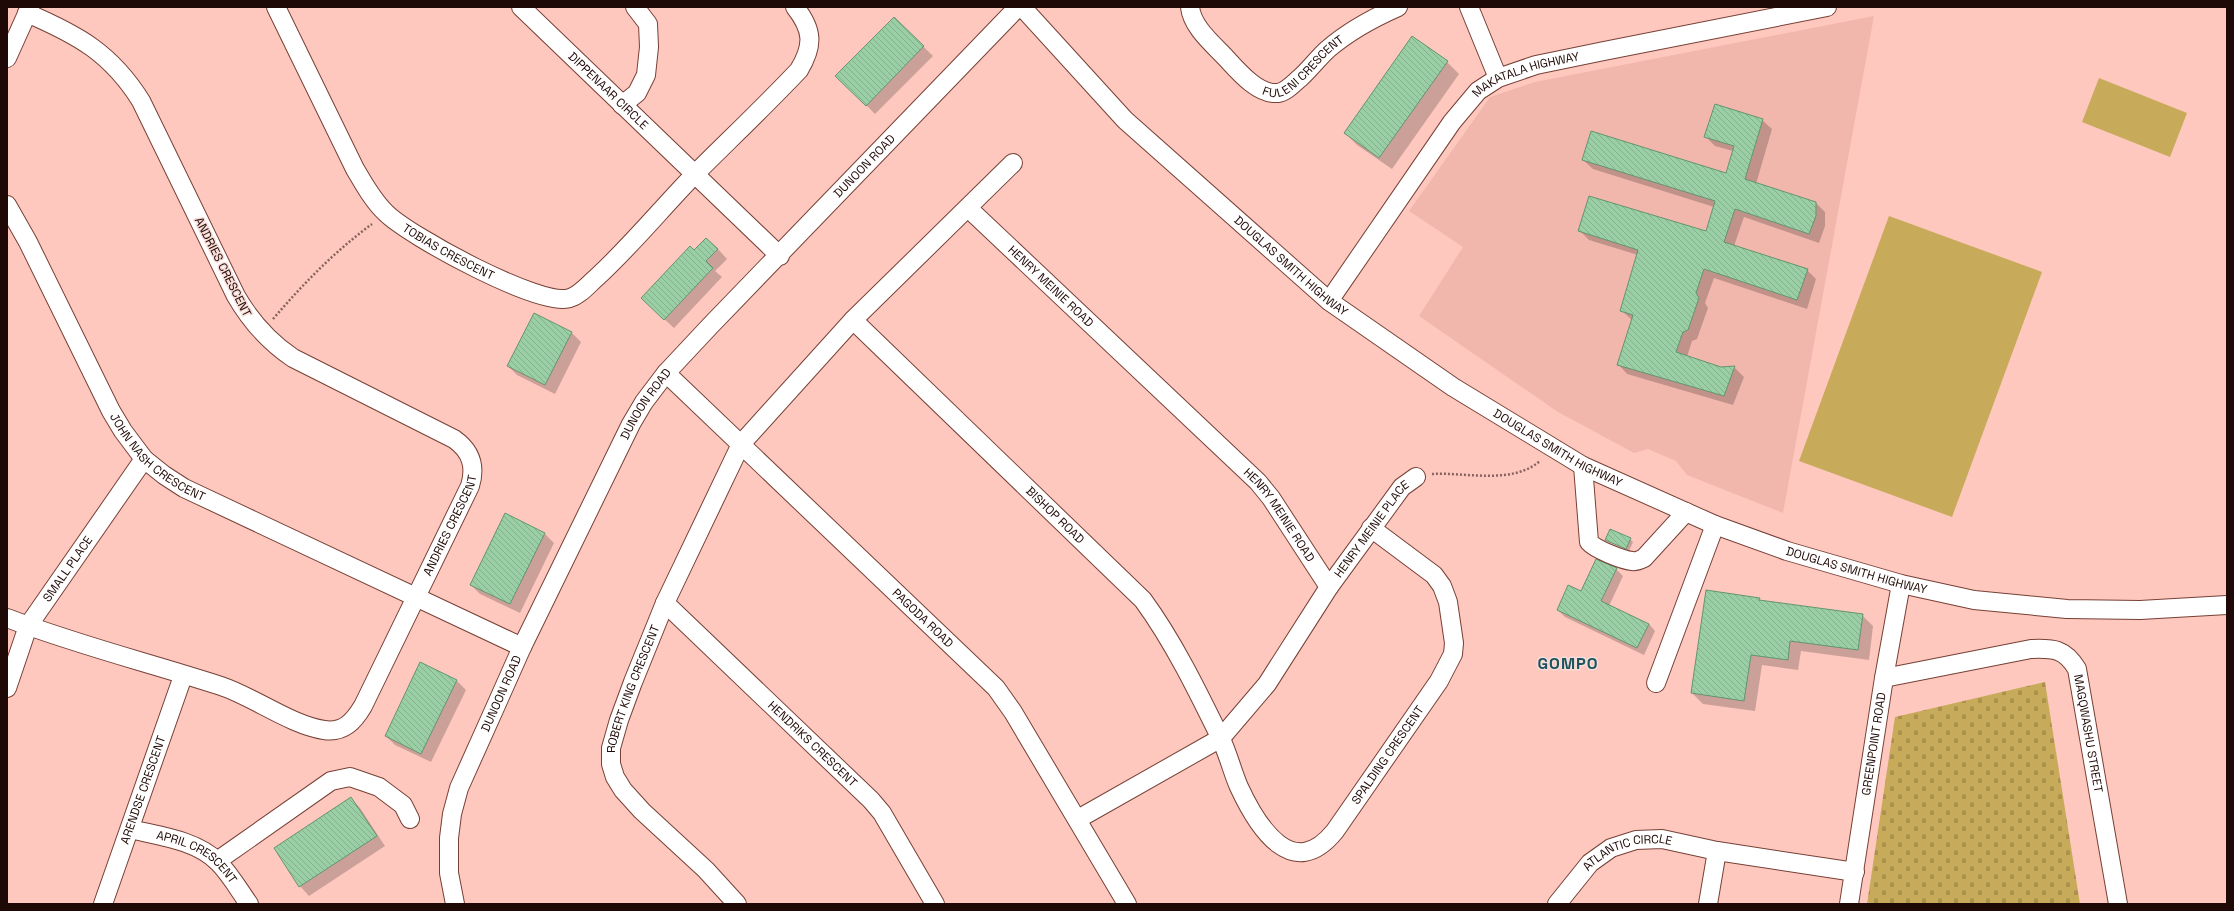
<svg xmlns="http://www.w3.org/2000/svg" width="2234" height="911" font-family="'Space Grotesk',sans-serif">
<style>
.built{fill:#f2b7ac}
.cemetery{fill:url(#cemetery-stones)}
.pitch{fill:#c7ab5a}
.shadow{fill:#0003}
.building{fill:url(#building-back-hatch);stroke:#63956e}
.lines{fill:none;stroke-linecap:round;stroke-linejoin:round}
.minor-casing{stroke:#774036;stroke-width:20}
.path{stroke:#88635d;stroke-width:2.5;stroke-dasharray:2 2;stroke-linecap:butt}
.minor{stroke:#fff;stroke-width:18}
.labels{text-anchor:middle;stroke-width:3;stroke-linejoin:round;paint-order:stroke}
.street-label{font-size:12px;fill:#1f0906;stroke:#f9ddd8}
.district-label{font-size:16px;font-weight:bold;letter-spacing:1px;fill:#1b545e;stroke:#f9ddd8}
</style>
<defs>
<pattern id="cemetery-stones" width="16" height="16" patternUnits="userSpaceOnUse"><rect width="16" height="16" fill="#c7ab5a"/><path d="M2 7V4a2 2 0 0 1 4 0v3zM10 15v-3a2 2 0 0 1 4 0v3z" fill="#aa924d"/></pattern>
<pattern id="building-back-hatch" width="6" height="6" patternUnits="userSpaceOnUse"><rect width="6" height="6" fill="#9acea4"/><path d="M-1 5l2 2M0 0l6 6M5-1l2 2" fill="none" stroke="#84b08c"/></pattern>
</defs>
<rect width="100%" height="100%" fill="#fec8be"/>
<polygon class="built" points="1874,16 1783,513 1687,475 1676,461 1648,449 1634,453 1558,412 1419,316 1463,247 1409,211 1490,97 1535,82"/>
<polygon class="cemetery" points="2045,682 2080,904 1867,904 1895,717"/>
<g class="pitch">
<polygon points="2099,78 2187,113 2170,157 2082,122"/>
<polygon points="1889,216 2042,272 1952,517 1799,461"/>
</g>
<g class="shadow">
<polygon points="894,18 933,56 875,114 837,76"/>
<polygon points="1447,62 1459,74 1392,169 1357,145 1345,133"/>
<polygon points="1762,120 1772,129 1756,184 1816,203 1825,212 1825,226 1819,243 1744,217 1734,246 1807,270 1816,279 1807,309 1714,278 1705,303 1708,308 1697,339 1692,341 1687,357 1721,368 1735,368 1744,377 1733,405 1627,374 1618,364 1632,320 1621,310 1638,255 1589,240 1580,231 1706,233 1714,207 1593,169 1583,160 1727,174 1733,151 1715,146 1706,137"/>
<polygon points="718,249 727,259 715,271 722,277 674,328 651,307 695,251"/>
<polygon points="534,314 572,333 581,342 555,394 517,375 508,366"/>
<polygon points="545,534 554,543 520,613 480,594 471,585"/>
<polygon points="1630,539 1633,542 1629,551 1606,540"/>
<polygon points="1616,569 1623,576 1609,606 1649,624 1655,631 1644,655 1565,617 1558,610"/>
<polygon points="1759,599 1762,602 1862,615 1873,626 1869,660 1801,651 1798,670 1762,665 1755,711 1703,704 1692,693"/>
<polygon points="457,681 466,690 431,762 395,745 386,736"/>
<polygon points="351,799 360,808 385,846 309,896 300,886"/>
</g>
<g class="building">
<polygon points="894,17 924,46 866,106 835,76"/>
<polygon points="1412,36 1448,61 1379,158 1344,133"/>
<polygon points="1715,104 1763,119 1745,179 1816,202 1816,216 1809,234 1735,209 1724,242 1808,269 1797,300 1704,269 1696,293 1699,298 1688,330 1683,332 1676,352 1721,367 1735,366 1724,396 1617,365 1633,315 1620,311 1638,250 1578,231 1589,196 1706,231 1715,201 1582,160 1591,131 1726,173 1734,146 1704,137"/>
<polygon points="706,238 718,249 706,261 713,268 664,320 641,298 690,246 694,250"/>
<polygon points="534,313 572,332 545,385 507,366"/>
<polygon points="505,513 545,533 510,604 470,585"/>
<polygon points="1610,529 1631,538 1626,549 1605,540"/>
<polygon points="1596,559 1617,568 1601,601 1649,624 1637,648 1557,610 1568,585 1581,591"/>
<polygon points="1706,590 1760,598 1759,600 1863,614 1858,650 1790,641 1788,660 1751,655 1744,701 1691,693"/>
<polygon points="420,662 457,680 421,754 385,736"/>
<polygon points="351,797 377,836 299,887 274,848"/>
</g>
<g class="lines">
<g class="minor-casing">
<g id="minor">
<path id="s1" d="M276,7l79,162c9,15 18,32 31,44 23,23 155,95 184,85 10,-3 18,-13 26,-20 35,-32 65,-69 98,-103 35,-35 71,-69 105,-105 15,-25 14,-40 -4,-63"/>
<path id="s2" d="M521,7l259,249"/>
<path id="s3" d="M1022,7l103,113 204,181 124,86 130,79 132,59 72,26 114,33 73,16 93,9 73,1 87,-5"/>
<path id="s4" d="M1190,7c2,20 23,37 36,51 12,13 32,37 52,35 8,-1 16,-10 22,-15 10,-9 18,-20 28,-29 21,-18 45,-31 70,-42"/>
<polyline points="1469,7 1498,78"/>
<polyline points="7,58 30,7"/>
<polyline points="622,105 637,93 646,75 649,47 648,24 635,7"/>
<path id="s5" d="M7,205l21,37 83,169 12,20 21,28 20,16 20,13 338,159"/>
<path id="s6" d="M968,208l290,274 13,16 58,89 -62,97 -46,54 -143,81"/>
<path id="s7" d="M1329,301l123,-179 26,-31 20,-13 38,-13 68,-14 223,-44"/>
<path id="s8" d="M853,320l290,280c30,41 54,90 77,137 8,16 12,34 19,50 19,41 54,96 96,44l104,-150 14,-27 1,-11 -6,-41 -6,-16 -8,-11 -63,-47"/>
<path id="s9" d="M666,373l330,315 17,24 114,192"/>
<path d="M1583,466l6,76c6,7 33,18 43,19 4,1 8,-1 12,-3l42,-46"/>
<path id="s10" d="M1329,587l73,-100 14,-10"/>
<path id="s11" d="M665,603l206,197 11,13 53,91"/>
<path id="s12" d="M7,618c70,27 143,45 214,68 33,11 70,39 103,44 20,3 30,-9 39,-24l107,-220c6,-20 1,-35 -16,-47l-161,-81c-25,-17 -42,-36 -57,-62l-95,-195c-30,-48 -63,-66 -114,-88"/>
<path id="s13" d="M1884,678l147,-29c23,-1 34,0 46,20l41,235"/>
<polyline points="1656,683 1715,525"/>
<path id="s14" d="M7,688l21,-62 116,-167"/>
<path id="s15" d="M130,829c29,7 66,11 88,33 12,12 21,28 31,42"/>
<polyline points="217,861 331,781 350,777 379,787 403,805 410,819"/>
<path id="s16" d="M103,904l80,-228"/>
<path id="s17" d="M455,904l-6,-31v-35l3,-24 7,-26 35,-78 28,-63 109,-223 13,-22 22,-29 44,-47 308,-319"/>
<path id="s18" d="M737,904l-31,-34 -64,-59 -19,-21 -8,-13 -4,-13v-16l8,-28 14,-38 32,-79 76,-159 112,-124 160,-157"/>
<path id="s19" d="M1557,904l33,-41 21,-15 25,-8 26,-1 55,12 138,21"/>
<polyline points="1708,904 1717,851"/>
<path id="s20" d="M1849,904l35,-226 17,-94"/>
</g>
</g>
<g class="path">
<path d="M273,319c31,-36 61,-67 99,-95"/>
<path d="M1432,474c34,-2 80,11 108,-13"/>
</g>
<use href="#minor" class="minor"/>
</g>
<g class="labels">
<g class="street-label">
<text dy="4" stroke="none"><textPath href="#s4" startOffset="163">FULENI CRESCENT</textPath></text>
<text dy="4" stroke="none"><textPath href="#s7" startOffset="309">MAKATALA HIGHWAY</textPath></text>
<text dy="4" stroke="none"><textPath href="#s2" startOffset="121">DIPPENAAR CIRCLE</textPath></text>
<text dy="4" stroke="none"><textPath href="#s17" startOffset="869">DUNOON ROAD</textPath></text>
<text dy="4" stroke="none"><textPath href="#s1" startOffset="308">TOBIAS CRESCENT</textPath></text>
<text dy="4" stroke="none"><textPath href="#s3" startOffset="374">DOUGLAS SMITH HIGHWAY</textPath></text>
<text transform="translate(223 267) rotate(63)" y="4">ANDRIES CRESCENT</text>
<text dy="4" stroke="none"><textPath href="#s6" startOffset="114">HENRY MEINIE ROAD</textPath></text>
<text dy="4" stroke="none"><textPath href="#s17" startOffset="545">DUNOON ROAD</textPath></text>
<text dy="4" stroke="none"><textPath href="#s3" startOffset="698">DOUGLAS SMITH HIGHWAY</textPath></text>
<text dy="4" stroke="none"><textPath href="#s5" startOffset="298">JOHN NASH CRESCENT</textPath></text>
<text dy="4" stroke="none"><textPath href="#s8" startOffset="281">BISHOP ROAD</textPath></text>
<text dy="4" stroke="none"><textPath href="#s6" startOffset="438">HENRY MEINIE ROAD</textPath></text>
<text dy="4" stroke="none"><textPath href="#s12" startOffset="587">ANDRIES CRESCENT</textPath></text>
<text dy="4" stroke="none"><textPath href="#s10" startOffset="72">HENRY MEINIE PLACE</textPath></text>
<text dy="4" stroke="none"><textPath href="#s14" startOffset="135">SMALL PLACE</textPath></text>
<text dy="4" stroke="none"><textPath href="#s3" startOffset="1022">DOUGLAS SMITH HIGHWAY</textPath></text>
<text dy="4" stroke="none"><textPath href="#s9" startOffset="355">PAGODA ROAD</textPath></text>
<text dy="4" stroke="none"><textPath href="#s18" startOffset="269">ROBERT KING CRESCENT</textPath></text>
<text dy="4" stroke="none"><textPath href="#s17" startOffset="221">DUNOON ROAD</textPath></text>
<text dy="4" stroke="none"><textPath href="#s13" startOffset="269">MAGQWASHU STREET</textPath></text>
<text dy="4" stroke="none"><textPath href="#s11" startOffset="204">HENDRIKS CRESCENT</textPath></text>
<text dy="4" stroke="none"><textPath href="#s20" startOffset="162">GREENPOINT ROAD</textPath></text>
<text dy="4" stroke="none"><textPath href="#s8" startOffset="842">SPALDING CRESCENT</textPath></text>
<text dy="4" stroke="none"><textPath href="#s16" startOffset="121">ARENDSE CRESCENT</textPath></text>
<text dy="4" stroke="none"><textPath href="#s19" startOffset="93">ATLANTIC CIRCLE</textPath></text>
<text dy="4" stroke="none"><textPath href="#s15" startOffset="74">APRIL CRESCENT</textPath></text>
</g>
<g class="district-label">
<text x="1568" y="669">GOMPO</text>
</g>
</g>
<rect width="2234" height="911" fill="none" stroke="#1f0906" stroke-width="16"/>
</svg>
